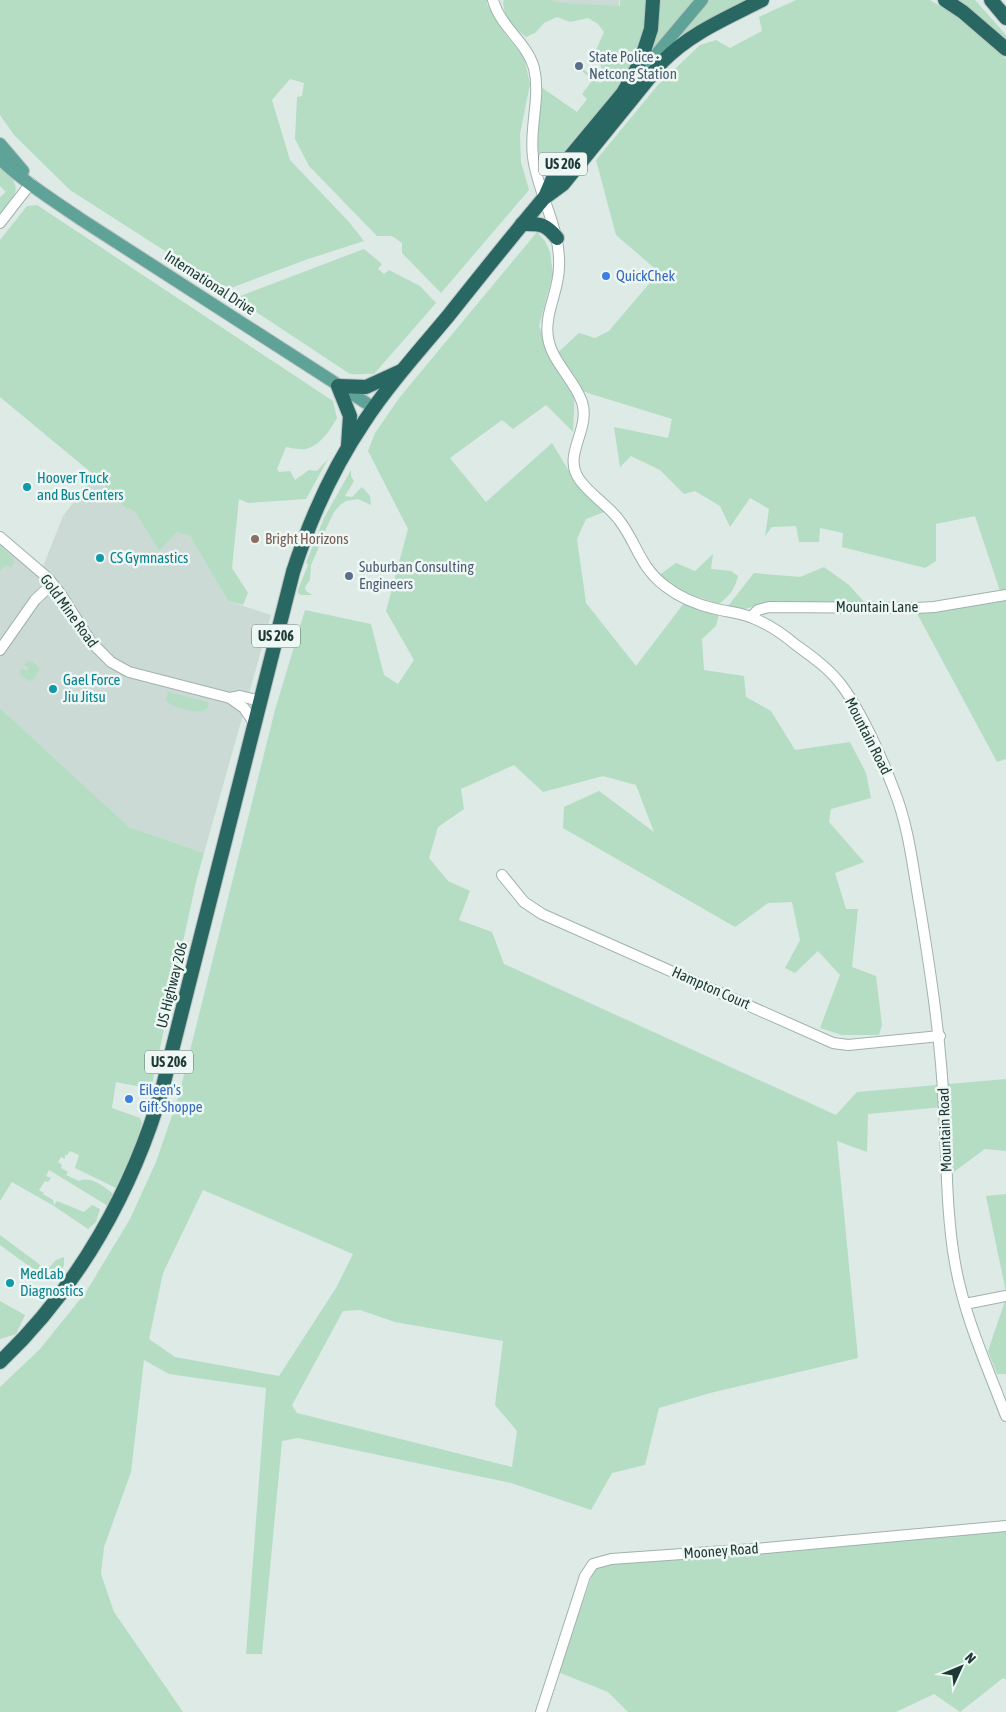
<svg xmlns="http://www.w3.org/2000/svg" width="1006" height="1712" font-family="'Asap Condensed',sans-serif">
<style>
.built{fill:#cbdad5}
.green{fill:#b4ddc4;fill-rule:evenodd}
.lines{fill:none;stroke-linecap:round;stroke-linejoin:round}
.minor-casing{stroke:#a0b2ae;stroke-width:12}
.major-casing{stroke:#bcc4c3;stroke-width:14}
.highway-casing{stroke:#bcc4c3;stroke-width:16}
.minor{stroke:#fff;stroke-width:10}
.major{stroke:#5fa298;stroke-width:12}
.highway{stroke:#296862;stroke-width:14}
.service-dot{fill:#5c6f8a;stroke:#eef7f3;stroke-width:2}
.shop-dot{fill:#3f7fe0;stroke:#eef7f3;stroke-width:2}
.culture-dot{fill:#0f9aa8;stroke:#eef7f3;stroke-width:2}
.education-dot{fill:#8d6e63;stroke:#eef7f3;stroke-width:2}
.labels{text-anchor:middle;stroke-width:5;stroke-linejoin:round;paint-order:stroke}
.shield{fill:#eef7f3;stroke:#5c736f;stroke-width:1}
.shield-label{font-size:14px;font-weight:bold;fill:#1e3a36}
.service-label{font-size:15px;fill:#4e5e75;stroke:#eef7f3;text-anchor:start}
.shop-label{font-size:15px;fill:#366cbe;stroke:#eef7f3;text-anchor:start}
.street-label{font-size:15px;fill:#1e3a36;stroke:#eef7f3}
.culture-label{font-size:15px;fill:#0d838f;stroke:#eef7f3;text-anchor:start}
.education-label{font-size:15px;fill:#785e54;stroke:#eef7f3;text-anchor:start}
</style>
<rect width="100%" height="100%" fill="#ddeae6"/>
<g class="built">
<polygon points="551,0 619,0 619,7 565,3"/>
<polygon points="94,475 122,505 135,512 159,551 177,531 190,536 228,601 271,615 204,853 129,827 0,708 0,542 40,574 63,516"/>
</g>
<g class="green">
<polygon points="0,0 487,0 487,4 506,35 524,57 530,84 520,134 521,162 529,190 441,293 402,253 402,243 392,236 377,236 309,166 295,139 297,97 302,96 304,83 290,79 272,100 290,160 349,222 364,241 305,260 226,290 70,190 14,135 0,115"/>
<path d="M505,0h46l14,3 55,3v-6h25v13l3,2 -3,18 -16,38 -16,25 -63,72h-5l-5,-3 -3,-20 4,-58 36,25 10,-13 -5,-5 9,-12 -4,-3 2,-2 -7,-6 1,-2 17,14 5,-4 -9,-29 8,-18 -6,-8 -10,-6 -18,4 -13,-5 -13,6 -9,10 -9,4c-13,-11 -22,-18 -23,-36z"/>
<polygon points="657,0 696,0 648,58"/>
<polygon points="708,0 753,0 666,51"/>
<path d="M796,0h134l36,22 40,37v700l-9,3 -84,-156 88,-12 -26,-78 -39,8v37l-11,7 -83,-21 1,-14 -23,-5 -1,14h-20l-3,-16 -24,1 -7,9 4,-27 -19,-11 -20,29 -10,-21 -25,-15 -11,3 -24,-24 -29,-14 -11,11 -6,-40 54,11 4,-19 -97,-30 -2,43 -27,-27 -33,24 -11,-9 -52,38 36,44 66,-59 27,45 28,23 -21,8 -9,20 9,64 50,63 48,-63 35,11 -3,12 -14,13 2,31 40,6 2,21 25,14 24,39 55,-8 16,31 5,25 -40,11 -2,13 35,40 -29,11 11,36h12l-6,58 24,9 6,49 -3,10h-37l-22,-7 20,-53 -22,-24 -23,22 -10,-5 15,-28 -8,-38 -24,1 -33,24 -172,-99 1,-21 35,-16 55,41 -18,-47 -33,-9 -60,16 -29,-27 -53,24 3,20 -26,18 -9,31 19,23 22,10 -11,29 33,12 12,32 332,151 21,-23 149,-13v72l-21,-2 -38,28 -4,-70 -75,7 -1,38 -30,-11 21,217 -148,35 -51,15 -14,57 -33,8 -21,37 -80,-27 -213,-45 -16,3 -20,213h-16l20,-266 -97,-14 -25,-14 -13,112 -27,75 -3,27 13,38 69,100h-183v-325l40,-38 46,-57 44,-73 26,-57 23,-67 96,-385 30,-100 66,14 13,51 14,9 16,-24 -28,-49 22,-82 -40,-78 7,-18 25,-36 137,-165 8,9 5,11 3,22 -14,52 13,32 27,-25 16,5 14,-7 50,-59 -43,-37 -20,-75 62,-75 42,-40 16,-5 14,8 32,-17 -3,-14zM203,1190l150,64 -17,34 -57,88 -104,-19 -26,-18 14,-66zM360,1310l35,12 108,19 -8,64 22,26 -5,36 -215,-54 -5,-8 51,-94z"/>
<polygon points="952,0 975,0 1006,35 1006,44"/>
<path d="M0,164c22,24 20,26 0,51v-18l6,-5 -6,-6z"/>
<path d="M37,205l296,196 4,17c-7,12 -16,27 -31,31 -6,1 -14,-1 -20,-2l-9,22 2,3 11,-1 5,9 14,-10 8,1 11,-12 -22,40 -58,4 -9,-4 -7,69 16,25 -5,12 -15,-4 -38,-65 -13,-4 -18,19 -24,-39 -13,-7 -28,-30 -94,-78v-157l27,-34z"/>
<path d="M364,249l18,15 -4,5 6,5 5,-4 31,16 16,17 -62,71c-9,-1 -15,1 -24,0l-115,-76z"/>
<polygon points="351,470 351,476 354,481 345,496 352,497 362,487 370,496 371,505 358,499 346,501 340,505 334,512 324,533 320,537 318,549 311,565 310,580 305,587 306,591 312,595 301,595 298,593 298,590 308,565 306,563 324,518"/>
<polygon points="0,546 12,557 14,563 11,568 6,565 0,571"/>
<path d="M713,554l-2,15 20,2 7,5c-3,13 -9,20 -19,28l-33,-11 -28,-17 18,-13 19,8z"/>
<polygon points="824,567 849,585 866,604 771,602 741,610 728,606 754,573 800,577"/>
<polygon points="28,661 33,662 40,669 33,680 31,679 30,682 21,675 20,671 22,668 27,671 29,668 24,665"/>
<path d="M168,692l40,10v5l-4,4c-10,2 -33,-3 -38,-11z"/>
<path d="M0,708l129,119 75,26 -8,29 -45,207 -35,-7 -4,26 28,10 2,5 -15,50 -9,16 -43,-21 4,-13 -9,-4 -3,4h-2v4l-4,-2 -3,5 4,3 -1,3 7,4 -2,3 13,6c13,-6 26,7 36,14l-7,11 -59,-36 -3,6 5,2 -3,4 -3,-1 -6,9 5,3 -1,1 10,6 1,5 3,-4 27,11 8,-7 8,4 -4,13 -8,7 -34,-23 -42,-24 -12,19z"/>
<polygon points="1006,1194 1006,1292 986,1196"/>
<polygon points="0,1235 47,1270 56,1260 64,1257 64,1265 57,1280 51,1282 0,1245"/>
<polygon points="1006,1298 1006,1374 997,1374 988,1351"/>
<polygon points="0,1301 25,1315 16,1334 0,1339"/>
<polygon points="1006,1531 1006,1679 1003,1678 960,1712 934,1694 896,1712 628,1712 608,1692 558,1672 594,1570 608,1564"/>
</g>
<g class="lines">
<g class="minor-casing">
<g id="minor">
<path d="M493,0c7,27 34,42 41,68 7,29 -5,60 -1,89 5,38 28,71 26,110 0,24 -15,46 -11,71 4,24 26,41 34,64 9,28 -20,52 -3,77 11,16 29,26 40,41 18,23 20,46 46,66 14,11 33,19 51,23 13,3 27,4 39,10 15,6 29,16 41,26 15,11 31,22 43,37 21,26 43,76 55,108 15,37 19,79 26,118 11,67 21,133 24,201 3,51 2,103 11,154 9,53 32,103 51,153"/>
<polyline points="0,223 31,183"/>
<polyline points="0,537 48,578 60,593 91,642 111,662 129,672 230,698 244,708 254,723"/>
<polyline points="751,617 758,610 769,607 916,608 934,607 1006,595"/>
<polyline points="0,650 35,600 52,584"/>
<polyline points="230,698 240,696 260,701"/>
<polyline points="502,875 524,902 542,914 833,1043 848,1045 940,1036"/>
<polyline points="965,1304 1006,1296"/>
<polyline points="541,1712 585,1576 593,1564 611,1559 766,1548 1006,1526"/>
</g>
</g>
<g class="major-casing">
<g id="major">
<polyline points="633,82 702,0"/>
<polyline points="0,144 23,171"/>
<path d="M0,159c24,23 54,42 82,61l292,188"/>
</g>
</g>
<g class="highway-casing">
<g id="highway">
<polyline points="945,0 963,12 1006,49"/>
<polyline points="991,0 1006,18"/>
<polyline points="545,197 554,176 623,93 635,72 642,57 651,29 653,0"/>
<path d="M522,224c18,0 23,-1 35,14"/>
<polyline points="348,446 350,416 338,386 366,387 401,371"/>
<path d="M0,1362c79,-75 133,-172 163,-276l130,-514c17,-53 40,-104 71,-150 25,-38 56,-72 85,-107 31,-39 63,-79 95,-117l19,-14 99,-122c28,-29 65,-44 100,-62"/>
</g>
</g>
<use href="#minor" class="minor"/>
<use href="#major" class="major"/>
<use href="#highway" class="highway"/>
</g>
<g class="service-dot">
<circle cx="579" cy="66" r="5"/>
<circle cx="349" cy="576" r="5"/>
</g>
<g class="shop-dot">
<circle cx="606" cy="276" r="5"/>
<circle cx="129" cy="1099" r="5"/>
</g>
<g class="culture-dot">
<circle cx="27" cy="487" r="5"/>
<circle cx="100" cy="558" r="5"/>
<circle cx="53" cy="689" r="5"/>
<circle cx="10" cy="1283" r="5"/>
</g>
<circle class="education-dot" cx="255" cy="539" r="5"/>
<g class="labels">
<g class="shield">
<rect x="539" y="152.5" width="48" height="23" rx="4"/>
<rect x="252" y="624.5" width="48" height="23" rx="4"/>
<rect x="145" y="1050.5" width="48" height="23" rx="4"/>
</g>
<g class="shield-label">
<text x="563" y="169">US 206</text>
<text x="276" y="641">US 206</text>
<text x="169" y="1067">US 206</text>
</g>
<g class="service-label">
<text x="589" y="62">State Police -<tspan x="589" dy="17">Netcong Station</tspan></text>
<text x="359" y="572">Suburban Consulting<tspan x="359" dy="17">Engineers</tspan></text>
</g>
<g class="shop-label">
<text x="616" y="281">QuickChek</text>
<text x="139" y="1095">Eileen's<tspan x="139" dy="17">Gift Shoppe</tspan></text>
</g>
<g class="street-label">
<text transform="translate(210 283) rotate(33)" y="5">International Drive</text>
<text x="877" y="612">Mountain Lane</text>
<text transform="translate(69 611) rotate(54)" y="5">Gold Mine Road</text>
<text transform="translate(868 736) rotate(63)" y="5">Mountain Road</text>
<text transform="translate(172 985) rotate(-76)" y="5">US Highway 206</text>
<text transform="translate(711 988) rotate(24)" y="5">Hampton Court</text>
<text transform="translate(945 1130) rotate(-92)" y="5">Mountain Road</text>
<text transform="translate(721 1551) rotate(-4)" y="5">Mooney Road</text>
</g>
<g class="culture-label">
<text x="37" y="483">Hoover Truck<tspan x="37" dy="17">and Bus Centers</tspan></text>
<text x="110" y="563">CS Gymnastics</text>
<text x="63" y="685">Gael Force<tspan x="63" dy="17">Jiu Jitsu</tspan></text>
<text x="20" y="1279">MedLab<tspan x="20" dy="17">Diagnostics</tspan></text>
</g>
<g class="education-label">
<text x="265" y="544">Bright Horizons</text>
</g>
</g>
<g transform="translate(961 1667) rotate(46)" stroke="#eef7f3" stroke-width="4" paint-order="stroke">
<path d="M0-4L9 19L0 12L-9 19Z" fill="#1e3a36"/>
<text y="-8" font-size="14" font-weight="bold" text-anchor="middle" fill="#1e3a36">N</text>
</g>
</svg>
